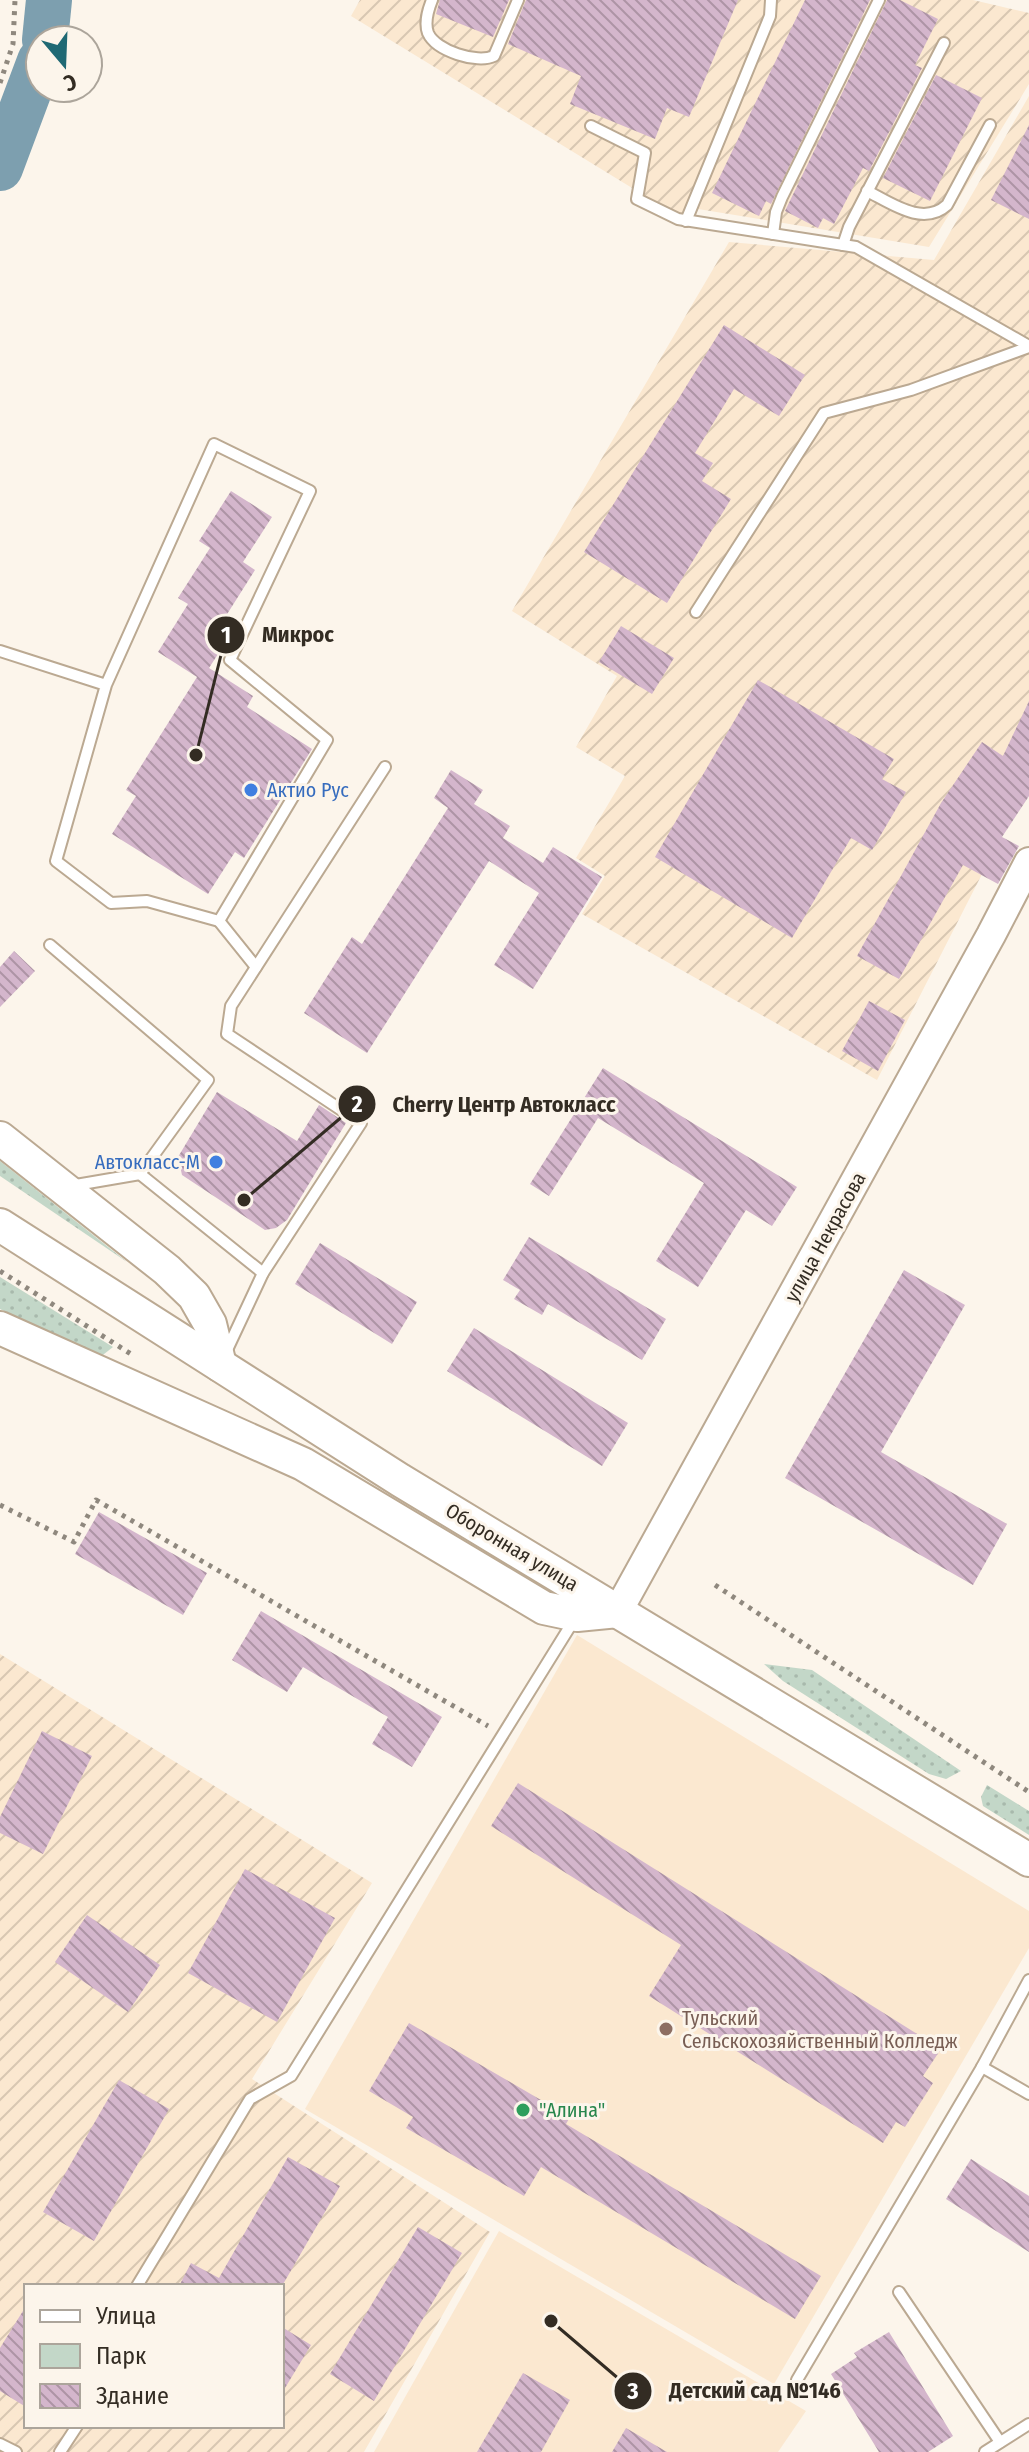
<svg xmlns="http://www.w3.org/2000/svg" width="1029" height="2452" font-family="'Fira Sans Condensed',sans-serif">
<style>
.built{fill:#fbe8d0}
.industrial{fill:url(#industrial-furrows);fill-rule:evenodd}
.green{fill:url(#green-dots)}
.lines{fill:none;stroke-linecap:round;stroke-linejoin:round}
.river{stroke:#7d9faf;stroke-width:46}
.building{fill:url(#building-back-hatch)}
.lane-casing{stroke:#bba992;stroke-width:14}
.secondary-casing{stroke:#bba992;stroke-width:32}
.primary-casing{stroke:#bba992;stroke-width:36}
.path{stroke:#8f887e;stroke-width:5;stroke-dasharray:4 6;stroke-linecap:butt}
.lane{stroke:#fff;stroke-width:10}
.secondary{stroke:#fff;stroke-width:28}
.primary{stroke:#fff;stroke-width:32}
.shop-dot{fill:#3f7fe0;stroke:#fcf5eb;stroke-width:3}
.education-dot{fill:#8d6e63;stroke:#fcf5eb;stroke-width:3}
.leisure-dot{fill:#2e9e5b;stroke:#fcf5eb;stroke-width:3}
.labels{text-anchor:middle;stroke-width:6;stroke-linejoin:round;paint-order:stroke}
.shop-label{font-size:20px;fill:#366cbe;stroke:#fcf5eb;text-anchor:start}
.street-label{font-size:20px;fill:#332c23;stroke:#fcf5eb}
.education-label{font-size:20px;fill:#785e54;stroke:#fcf5eb;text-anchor:start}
.leisure-label{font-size:20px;fill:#27864d;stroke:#fcf5eb;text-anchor:start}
.leader{fill:none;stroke:#332c23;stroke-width:3}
.callout-dot{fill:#332c23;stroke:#fcf5eb;stroke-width:3}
.mark-label{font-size:24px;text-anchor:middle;font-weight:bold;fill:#fff}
.callout-label{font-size:22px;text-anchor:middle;font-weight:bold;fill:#332c23;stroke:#fcf5eb;stroke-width:6;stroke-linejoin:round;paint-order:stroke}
</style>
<defs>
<pattern id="industrial-furrows" width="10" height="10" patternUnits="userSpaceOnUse" patternTransform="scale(2)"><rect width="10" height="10" fill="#fbe8d0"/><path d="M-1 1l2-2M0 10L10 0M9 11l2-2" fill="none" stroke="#d8c7b2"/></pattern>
<pattern id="green-dots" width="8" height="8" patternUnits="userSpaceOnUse" patternTransform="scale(2)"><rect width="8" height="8" fill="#c3d7c8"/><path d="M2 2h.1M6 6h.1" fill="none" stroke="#a8b9ac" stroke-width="1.8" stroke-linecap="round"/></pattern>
<pattern id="building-back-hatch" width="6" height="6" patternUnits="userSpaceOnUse" patternTransform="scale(2)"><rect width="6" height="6" fill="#d4b6cc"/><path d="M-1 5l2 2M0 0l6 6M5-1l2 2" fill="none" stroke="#ad94a5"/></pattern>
</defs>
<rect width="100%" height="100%" fill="#fcf5eb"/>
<g class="built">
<polygon points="577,1635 1029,1911 1029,1948 774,2384 305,2109"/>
<polygon points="499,2231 806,2411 778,2452 374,2452"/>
</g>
<g class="industrial">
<polygon points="360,0 973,0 1029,13 1029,84 929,247 698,209 686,221 351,16"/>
<polygon points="1029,96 1029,782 877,1080 582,914 605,876 576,858 625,776 576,747 617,676 512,611 729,242 934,260"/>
<path d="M0,1654l372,229 -120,196 238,153 -126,220h-364zM26,2286h256v140h-256z"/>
</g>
<g class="green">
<polygon points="0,1161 127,1262 0,1176"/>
<polygon points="0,1277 113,1347 99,1358 0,1309"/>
<polygon points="764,1664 812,1670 961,1771 946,1779 929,1774 783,1681"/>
<polygon points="987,1785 1029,1811 1029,1835 983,1806 981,1797"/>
</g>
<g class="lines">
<g class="river">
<polyline points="45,40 49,0"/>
<polyline points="0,168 40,61"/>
</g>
</g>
<g class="building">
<polygon points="440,0 509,0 493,37 436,14"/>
<polygon points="526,0 738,0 689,117 667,108 655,139 570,104 581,76 508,44"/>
<polygon points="805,0 870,0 771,204 766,201 759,216 712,193"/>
<polygon points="887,0 900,0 938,19 915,65 922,68 869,171 863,168 834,224 823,218 818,228 785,211"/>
<polygon points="936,75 982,98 930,201 883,178"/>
<polygon points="1029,125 1029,219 991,200"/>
<polygon points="724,325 805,375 779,416 734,389 695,453 713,463 702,481 731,499 667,603 584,552"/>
<polygon points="231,491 272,517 243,562 255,570 224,619 236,626 209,668 253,696 247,707 312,749 244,858 235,852 208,894 112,834 136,796 126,790 197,677 158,652 188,604 178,598 210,548 199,541"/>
<polygon points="621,626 674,658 652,694 599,662"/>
<polygon points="758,680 894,759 882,779 906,792 872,850 851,838 792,938 655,857"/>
<polygon points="1029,701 1029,796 1002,837 1019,846 998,884 963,865 899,979 857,956 941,803 982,742 1003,756"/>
<polygon points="451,770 483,790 474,804 510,826 503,838 543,863 553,847 602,877 533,989 494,965 539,893 489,861 367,1053 304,1013 352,937 362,944 448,808 434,798"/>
<polygon points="14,951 35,971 0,1007 0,967"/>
<polygon points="869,1001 905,1020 878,1071 842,1051"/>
<polygon points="603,1068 797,1187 772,1226 746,1210 698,1287 656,1261 704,1183 598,1118 549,1196 530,1184"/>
<polygon points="217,1092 297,1141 319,1105 346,1123 287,1220 276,1228 265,1230 182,1175 178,1157"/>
<polygon points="529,1237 666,1319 642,1360 548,1304 542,1315 514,1299 520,1290 503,1280"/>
<polygon points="320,1243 417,1302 392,1344 295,1284"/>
<polygon points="904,1270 965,1305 881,1452 1007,1524 973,1585 785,1478"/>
<polygon points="474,1328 628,1423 602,1466 447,1371"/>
<polygon points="99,1512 207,1573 183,1615 75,1554"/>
<polygon points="261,1611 442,1717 412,1767 372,1744 388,1717 303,1667 287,1692 232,1660"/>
<polygon points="42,1731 92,1756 43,1854 0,1833 0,1817"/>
<polygon points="518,1783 941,2049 923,2076 933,2083 905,2127 896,2122 883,2143 649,1996 681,1945 491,1826"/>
<polygon points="245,1869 335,1918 277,2022 188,1973"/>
<polygon points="87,1915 160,1965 128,2012 55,1962"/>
<polygon points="409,2023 570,2117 566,2124 821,2276 795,2319 541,2167 524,2196 406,2128 413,2117 369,2091"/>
<polygon points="119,2080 169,2109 94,2241 43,2212"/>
<polygon points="288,2157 340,2186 282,2286 179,2286 191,2263 219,2278"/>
<polygon points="971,2159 1029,2196 1029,2252 946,2199"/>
<polygon points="418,2227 462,2253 374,2401 330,2374"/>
<polygon points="26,2306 26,2407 0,2391 0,2348"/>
<polygon points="282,2327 311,2345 282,2393"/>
<polygon points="889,2332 953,2436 928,2452 879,2452 831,2374 857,2357 854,2353"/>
<polygon points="523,2373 570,2400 541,2452 477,2452"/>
<polygon points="626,2428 667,2452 612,2452"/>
</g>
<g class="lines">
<g class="lane-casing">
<g id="lane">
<path d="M432,0c-4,10 -8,22 -4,33 8,18 49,31 66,23l24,-56"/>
<polyline points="591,126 645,153 637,199 678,219 856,247 1029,346"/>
<path d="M867,191c24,12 56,36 80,14l43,-80"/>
<polyline points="686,221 770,16 771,0"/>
<polyline points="773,234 776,212 782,197 879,0"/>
<polyline points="843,245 849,227 944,43"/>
<polyline points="696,612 824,413 911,390 1029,347"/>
<polyline points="0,651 106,685 56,861 111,903 147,901 219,921 327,740 230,660 310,491 214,444 106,685"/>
<polyline points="219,921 256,967"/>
<polyline points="50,945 208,1080 140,1174 70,1186"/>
<polyline points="140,1174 263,1273"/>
<polyline points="226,1352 263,1273 361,1123 227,1034 231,1006 385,767"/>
<polyline points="982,2067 1029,2094"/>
<polyline points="137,2286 250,2099 291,2076 574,1620"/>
<polyline points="899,2292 1000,2442"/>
<polyline points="797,2380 982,2067 1029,1980"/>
<polyline points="0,2444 16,2452"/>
<polyline points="60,2452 77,2426"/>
<polyline points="985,2452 1029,2424"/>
</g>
</g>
<g class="secondary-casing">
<polyline id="secondary" points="618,1611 991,935 1029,862"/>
</g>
<g class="primary-casing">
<g id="primary">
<polyline points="0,1138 167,1270 194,1296 210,1324 220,1365"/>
<polyline points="0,1225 400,1480 1029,1860"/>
<polyline points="0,1328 303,1464 544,1608 577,1615 618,1611"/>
</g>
</g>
<g class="path">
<polyline points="0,83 13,44 15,0"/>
<polyline points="0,1271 131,1354"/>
<polyline points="0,1505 74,1542 96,1500 488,1726"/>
<polyline points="715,1585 1029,1792"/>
</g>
<use href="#lane" class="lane"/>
<use href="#secondary" class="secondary"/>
<use href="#primary" class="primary"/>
</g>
<g class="shop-dot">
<circle cx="251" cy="790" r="8"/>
<circle cx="216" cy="1162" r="8"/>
</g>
<circle class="education-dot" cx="666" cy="2029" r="8"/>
<circle class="leisure-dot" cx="523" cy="2110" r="8"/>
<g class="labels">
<g class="shop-label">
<text x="267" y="797">Актио Рус</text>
<text x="200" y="1169" text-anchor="end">Автокласс-М</text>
</g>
<g class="street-label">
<text transform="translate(825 1237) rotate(-61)" y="7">улица Некрасова</text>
<text transform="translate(512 1547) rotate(31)" y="7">Оборонная улица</text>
</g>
<g class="education-label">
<text x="682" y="2025">Тульский<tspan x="682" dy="23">Сельскохозяйственный Колледж</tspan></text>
</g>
<g class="leisure-label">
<text x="539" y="2117">"Алина"</text>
</g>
</g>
<path class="leader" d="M196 755L226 635M244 1200L357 1104M551 2321L633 2391"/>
<g class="callout-dot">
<circle cx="196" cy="755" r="8"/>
<circle cx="244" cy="1200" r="8"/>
<circle cx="551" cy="2321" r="8"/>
<circle cx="226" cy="635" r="20"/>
<circle cx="357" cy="1104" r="20"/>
<circle cx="633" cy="2391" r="20"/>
</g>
<g class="mark-label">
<text x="226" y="643">1</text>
<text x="357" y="1112">2</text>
<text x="633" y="2399">3</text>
</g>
<g class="callout-label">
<text x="298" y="642">Микрос</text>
<text x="504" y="1112">Cherry Центр Автокласс</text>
<text x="755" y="2398">Детский сад №146</text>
</g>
<rect x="24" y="2284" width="260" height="144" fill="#fcf5eb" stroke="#aca59b" stroke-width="2"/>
<rect x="40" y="2310" width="40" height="12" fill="#ffffff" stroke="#aca59b" stroke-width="2"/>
<text x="96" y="2324" font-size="24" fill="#332c23">Улица</text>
<rect x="40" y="2344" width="40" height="24" fill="#c3d7c8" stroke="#aca59b" stroke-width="2"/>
<text x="96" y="2364" font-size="24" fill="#332c23">Парк</text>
<rect x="40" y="2384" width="40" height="24" fill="url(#building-back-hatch)" stroke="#aca59b" stroke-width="2"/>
<text x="96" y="2404" font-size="24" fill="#332c23">Здание</text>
<g transform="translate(64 64) rotate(161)"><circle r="38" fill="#fcf5eb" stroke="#aca59b" stroke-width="2"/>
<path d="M0-6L14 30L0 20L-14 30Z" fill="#1f6974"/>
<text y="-12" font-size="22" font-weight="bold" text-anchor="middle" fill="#332c23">С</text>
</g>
</svg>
